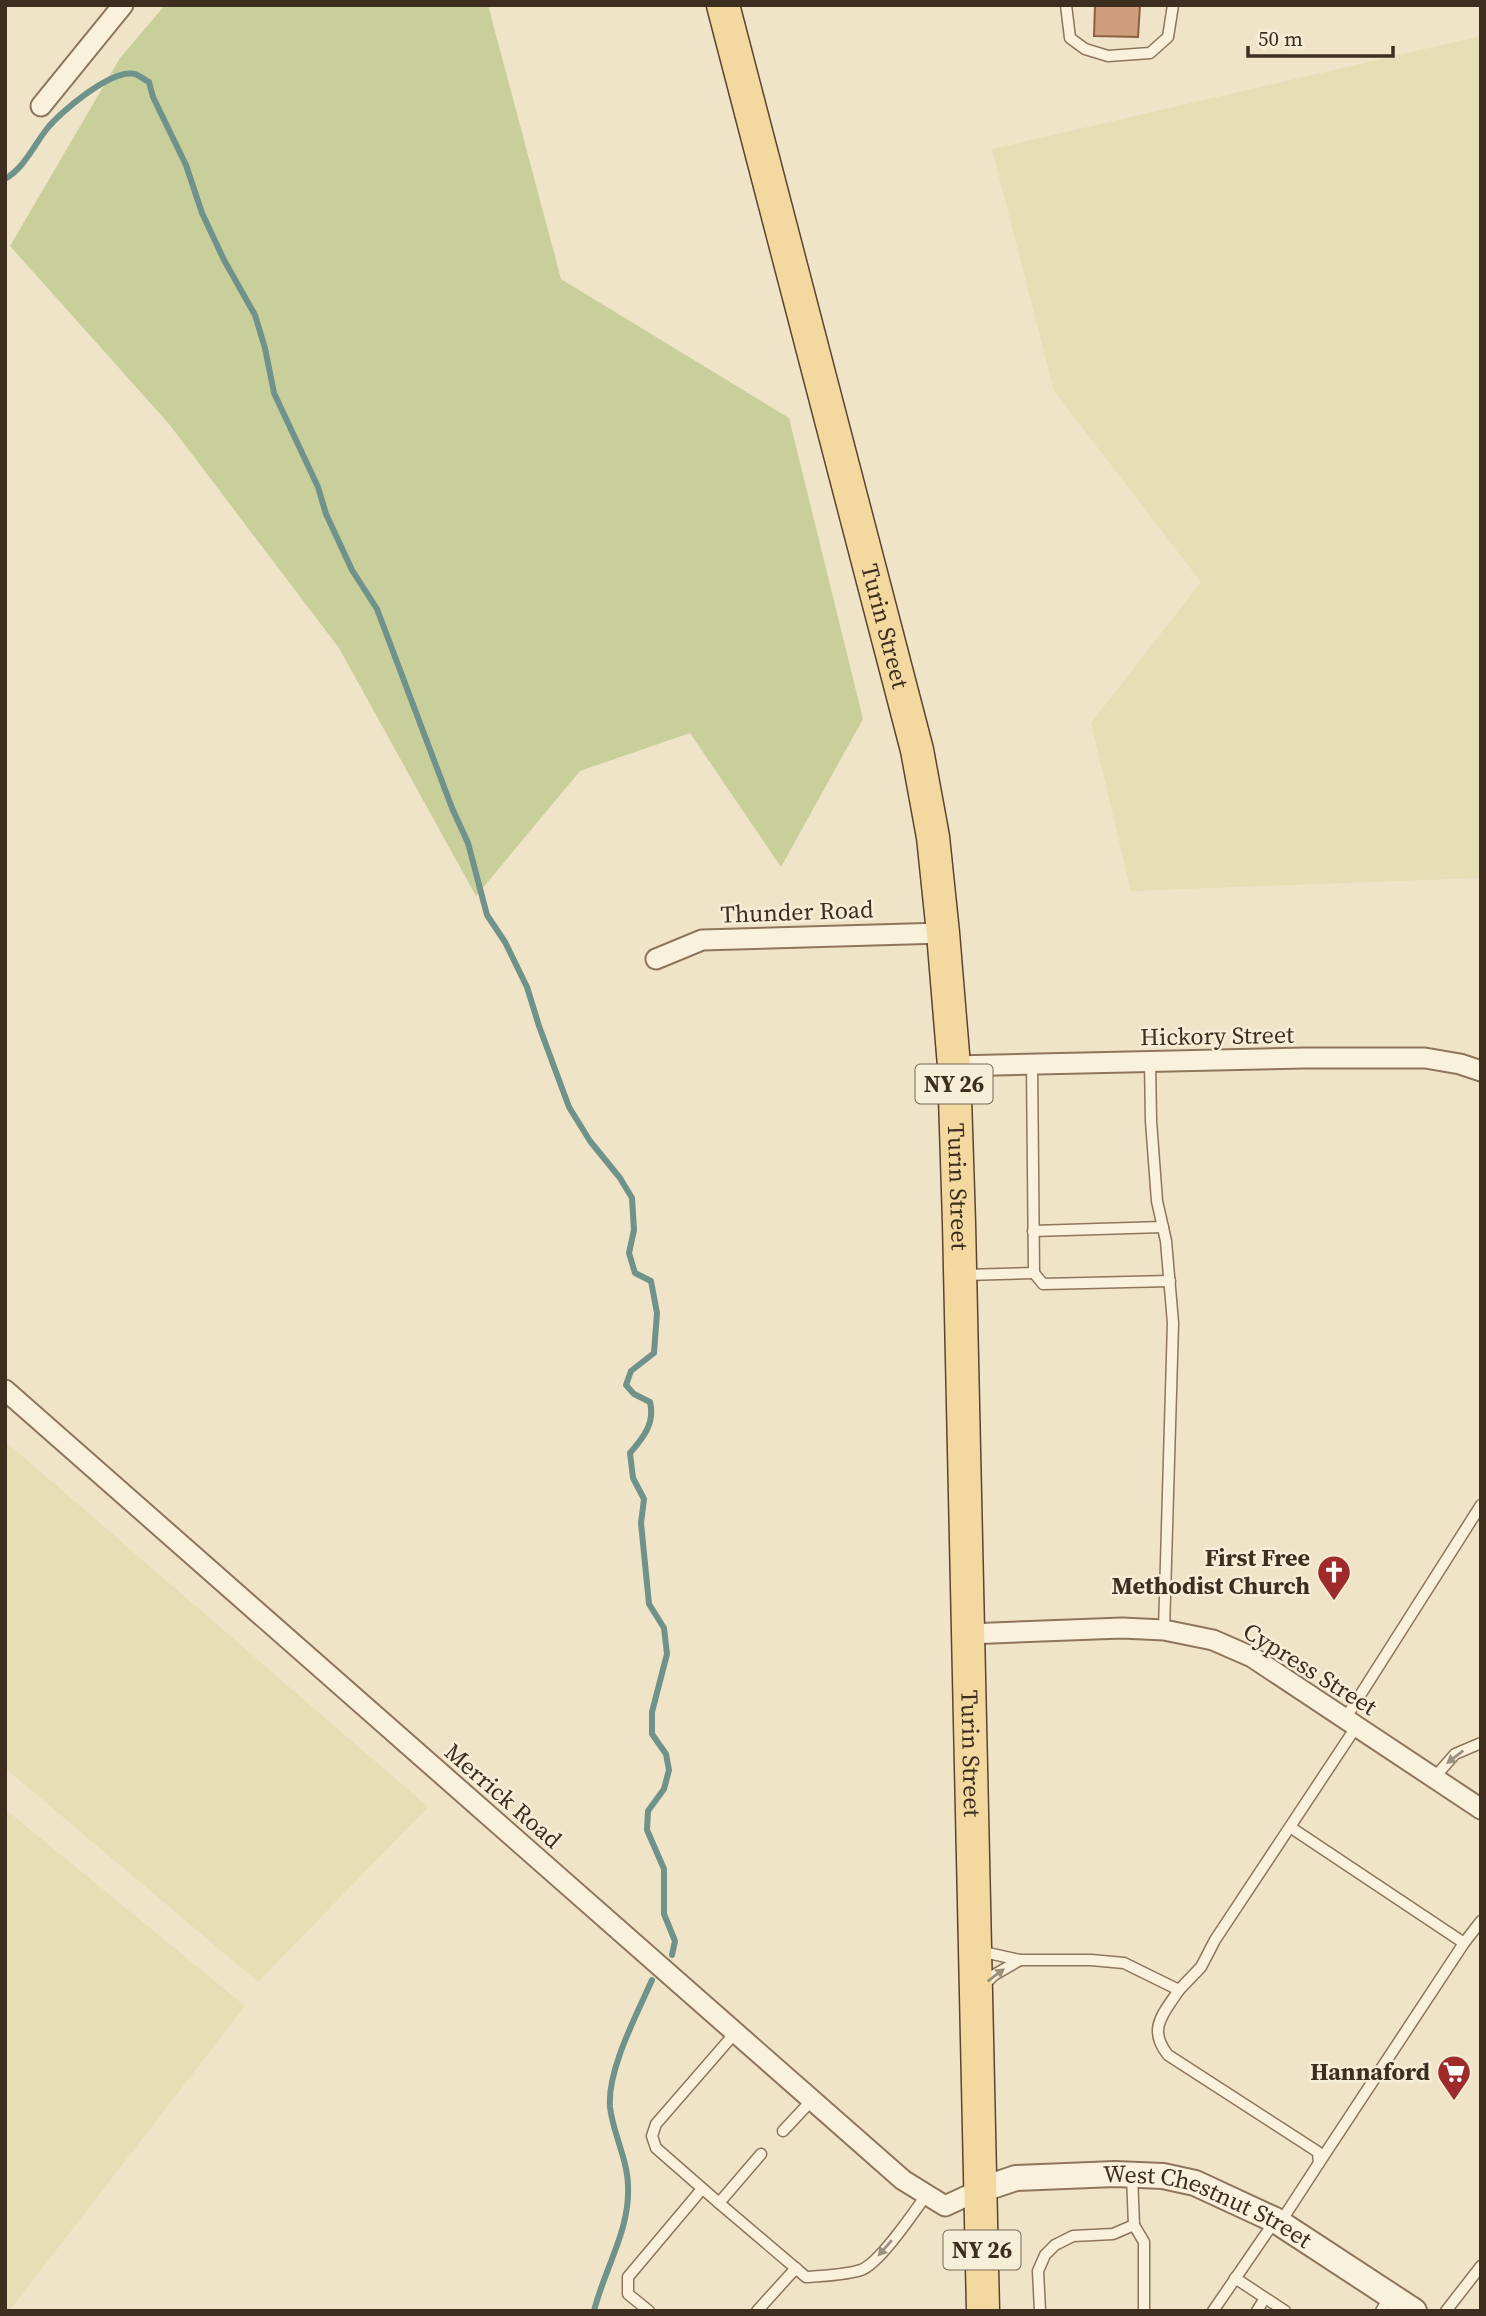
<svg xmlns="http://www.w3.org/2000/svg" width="1486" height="2316" font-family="'Source Serif 4',serif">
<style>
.farmland{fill:#e6deb5}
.green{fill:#c9cf9b}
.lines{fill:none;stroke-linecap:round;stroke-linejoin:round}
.stream{stroke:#6f938a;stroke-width:6}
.building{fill:#cf9f7d;stroke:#8d5f41;stroke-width:2}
.service-casing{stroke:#8d765c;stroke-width:13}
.minor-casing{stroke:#8d765c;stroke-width:23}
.tertiary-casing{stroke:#8d765c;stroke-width:28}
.primary-casing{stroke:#5b4430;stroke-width:35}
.service{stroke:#faf1dc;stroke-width:10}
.minor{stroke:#faf1dc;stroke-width:19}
.tertiary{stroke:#faf1dc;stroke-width:24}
.primary{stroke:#f3d9a0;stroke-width:32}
.oneway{fill:#9c907e}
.labels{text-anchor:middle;stroke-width:5;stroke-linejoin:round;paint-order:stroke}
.shield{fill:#f7eed8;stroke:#756857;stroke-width:2}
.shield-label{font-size:23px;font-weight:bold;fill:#3d2e20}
.street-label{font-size:24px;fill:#3d2e20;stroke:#f7eed8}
.poi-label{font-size:24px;font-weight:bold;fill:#3d2e20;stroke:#f7eed8;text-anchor:end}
</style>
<rect width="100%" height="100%" fill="#f0e4c8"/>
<g class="farmland">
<polygon points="1481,36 1481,878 1131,891 1091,723 1201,582 1054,391 992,149"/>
<polygon points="5,1441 428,1807 258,1982 5,1768"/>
<polygon points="5,1809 245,2006 9,2311 5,2311"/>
</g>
<polygon class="green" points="165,5 488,5 561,279 789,418 863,719 781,867 690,733 580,771 476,896 339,648 169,424 10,246 120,58"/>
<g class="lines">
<g class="stream">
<path d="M5,179c19,-11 28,-32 41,-49 14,-18 66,-62 89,-56 5,2 10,6 14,8l4,15 33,68 16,48 22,47 31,55 10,33 9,45 44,94 8,27 26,56 25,39 75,199 16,35 19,72 18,27 22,45 12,39 30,81 21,34 30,37 12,20 2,32 -5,23 6,20 16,8 6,32 -3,40 -23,18 -5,14 8,9 16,8c5,21 -6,35 -20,51l3,25 11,21 -3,24 8,81 15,24 3,26 -15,58v22l14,20 3,16 -5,19 -16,22 -1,19 17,39v45l11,27 -3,14"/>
<path d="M594,2311c10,-41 36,-81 34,-124 0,-27 -15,-53 -18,-80 -3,-37 27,-93 42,-127"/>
</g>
</g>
<polygon class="building" points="1095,5 1140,5 1138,37 1094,36"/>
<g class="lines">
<g class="service-casing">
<g id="service">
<polyline points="1066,5 1070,38 1085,49 1108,56 1150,53 1168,37 1173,5"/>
<polyline points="1150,1062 1151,1121 1157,1201 1166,1241 1173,1323 1164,1630"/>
<polyline points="1033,1231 1163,1227"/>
<polyline points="1034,1273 1043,1284 1170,1281"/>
<polyline points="964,1275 1034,1273 1032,1064"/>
<polyline points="1345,1719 1481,1505"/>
<polyline points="1434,1778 1455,1754 1481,1743"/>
<polyline points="1290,1827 1464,1943 1319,2163"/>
<polyline points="1464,1943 1481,1921"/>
<polyline points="979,1951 1020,1960 1091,1960 1124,1963 1179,1990 1201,1967 1215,1940 1356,1727"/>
<polyline points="984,1985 994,1975 1020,1960"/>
<path d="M1179,1990c-16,24 -32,39 -11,65l150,97 1,11 -39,60"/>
<polyline points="735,2033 656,2124 652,2136 656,2148 719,2203 761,2154"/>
<polyline points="783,2131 812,2100"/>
<polyline points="1132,2175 1134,2225 1144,2242 1144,2311"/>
<path d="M719,2203l87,74c18,-1 39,-2 55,-7 19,-7 53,-58 66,-76"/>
<polyline points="1235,2278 1285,2311"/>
<polyline points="649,2311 628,2294 628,2277 702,2189"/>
<polyline points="757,2311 796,2268"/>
<polyline points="1040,2311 1038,2271 1045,2255 1055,2245 1073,2236 1113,2234 1134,2225"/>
<polyline points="1213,2311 1274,2222"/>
<polyline points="1257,2311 1265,2298"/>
<polyline points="1381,2311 1390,2296"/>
<polyline points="1446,2311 1481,2266"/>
</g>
</g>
<g class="minor-casing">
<g id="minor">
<polyline points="41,106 123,5"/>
<polyline points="656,959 702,940 943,933"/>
<polyline points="954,1066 1305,1058 1425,1058 1460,1064 1481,1071"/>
<polyline points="5,1390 903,2180 945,2206 980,2190"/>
<polyline points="967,1634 1122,1628 1164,1630 1213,1640 1252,1657 1481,1809"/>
</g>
</g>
<g class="tertiary-casing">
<g id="tertiary">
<path id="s1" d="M980,2190l36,-12 99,-4 48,2 32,7 80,37 139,91"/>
</g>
</g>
<g class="primary-casing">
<g id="primary">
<path id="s2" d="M723,5l194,745 16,87 10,96 11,133 5,157 24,1088"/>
</g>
</g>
<use href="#service" class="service"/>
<use href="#minor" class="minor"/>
<use href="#tertiary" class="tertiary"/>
<use href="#primary" class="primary"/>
</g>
<defs><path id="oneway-solid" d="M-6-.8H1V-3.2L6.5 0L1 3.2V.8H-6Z" transform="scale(1.75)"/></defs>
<g class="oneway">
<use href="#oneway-solid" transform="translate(1455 1757) rotate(142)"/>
<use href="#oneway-solid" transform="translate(996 1975) rotate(-37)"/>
<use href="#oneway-solid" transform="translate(885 2248) rotate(131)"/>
</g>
<defs>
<g id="church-pin" transform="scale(1.75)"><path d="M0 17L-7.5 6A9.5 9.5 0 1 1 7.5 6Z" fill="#9e2a2b" stroke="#f7eed8"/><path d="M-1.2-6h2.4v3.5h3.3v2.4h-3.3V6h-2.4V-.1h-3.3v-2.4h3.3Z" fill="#fff"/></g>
<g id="supermarket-pin" transform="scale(1.75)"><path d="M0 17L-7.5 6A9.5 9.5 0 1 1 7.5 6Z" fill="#9e2a2b" stroke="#f7eed8"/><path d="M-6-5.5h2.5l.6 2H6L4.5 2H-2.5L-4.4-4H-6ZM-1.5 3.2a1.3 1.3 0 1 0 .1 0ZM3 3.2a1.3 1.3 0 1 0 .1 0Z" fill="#fff"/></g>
</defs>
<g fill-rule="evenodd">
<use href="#church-pin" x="1334" y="1572"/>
<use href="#supermarket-pin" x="1454" y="2072"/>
</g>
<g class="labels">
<g class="shield">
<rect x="915.5" y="1064.5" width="77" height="39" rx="5"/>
<rect x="943.5" y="2230.5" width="77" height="39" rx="5"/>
</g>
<g class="shield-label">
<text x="954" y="1092">NY 26</text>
<text x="982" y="2258">NY 26</text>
</g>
<g class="street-label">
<text dy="8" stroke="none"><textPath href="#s2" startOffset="642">Turin Street</textPath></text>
<text transform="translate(797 912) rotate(-2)" y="8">Thunder Road</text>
<text transform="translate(1217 1036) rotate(-1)" y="8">Hickory Street</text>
<text dy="8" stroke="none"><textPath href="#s2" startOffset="1209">Turin Street</textPath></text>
<text transform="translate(1310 1669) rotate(32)" y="8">Cypress Street</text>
<text dy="8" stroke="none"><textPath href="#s2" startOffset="1776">Turin Street</textPath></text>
<text transform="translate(503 1796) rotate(41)" y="8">Merrick Road</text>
<text dy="8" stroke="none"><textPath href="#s1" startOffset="236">West Chestnut Street</textPath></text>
</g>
<g class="poi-label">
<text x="1310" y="1566">First Free<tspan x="1310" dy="28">Methodist Church</tspan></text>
<text x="1430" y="2080">Hannaford</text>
</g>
</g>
<rect width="1486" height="2316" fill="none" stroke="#3d2e20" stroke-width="14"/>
<path d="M1248 46v10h145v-10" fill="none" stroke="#3d2e20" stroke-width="3.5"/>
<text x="1258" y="46" font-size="21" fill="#3d2e20" stroke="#f7eed8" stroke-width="5" paint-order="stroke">50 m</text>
</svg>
